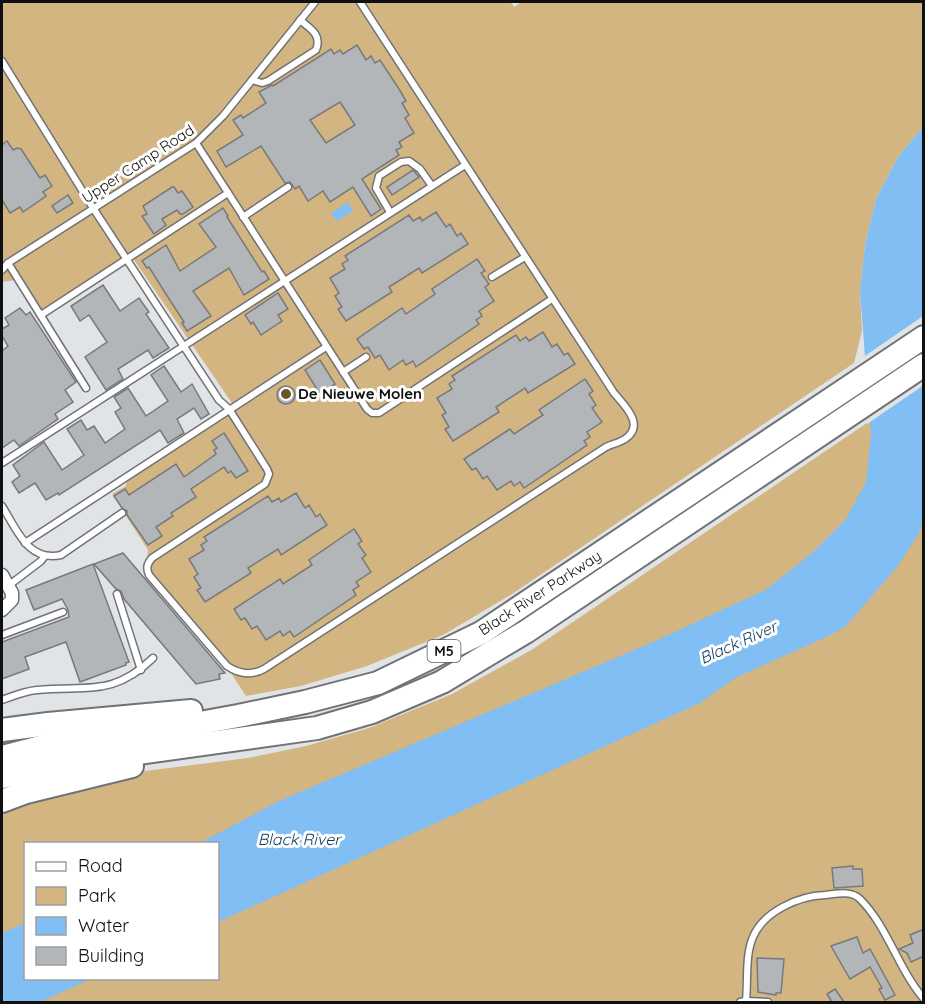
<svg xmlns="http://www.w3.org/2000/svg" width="925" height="1004" font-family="Quicksand,sans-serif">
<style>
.green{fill:#d3b581;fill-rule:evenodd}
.water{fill:#80bef4}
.pier{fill:#e1e4e6}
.building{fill:#b3b6b9;stroke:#77797c;stroke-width:1.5;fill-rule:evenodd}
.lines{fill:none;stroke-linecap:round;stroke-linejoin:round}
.service-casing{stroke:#707275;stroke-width:9}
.minor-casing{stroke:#707275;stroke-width:15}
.motorway-casing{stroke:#707275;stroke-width:26}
.service{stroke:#fff;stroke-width:6}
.minor{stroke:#fff;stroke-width:12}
.motorway{stroke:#fff;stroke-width:22}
.poi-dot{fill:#6d5425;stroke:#fff;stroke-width:2}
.labels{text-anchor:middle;stroke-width:6;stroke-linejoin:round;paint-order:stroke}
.shield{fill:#fff;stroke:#575858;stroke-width:1.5}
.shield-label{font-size:14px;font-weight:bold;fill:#0f1011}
.street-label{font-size:15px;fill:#0f1011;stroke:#fff}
.poi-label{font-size:15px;font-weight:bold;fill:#0f1011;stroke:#fff;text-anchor:start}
.water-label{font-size:16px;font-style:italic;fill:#0c3b5e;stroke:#fff}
</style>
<rect width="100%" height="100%" fill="#e1e4e6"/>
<g class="green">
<polygon points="2,2 511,2 514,7 519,4 519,2 923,2 923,127 898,157 876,199 865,245 860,292 862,331 854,363 512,594 443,635 367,666 301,686 246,696 223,661 146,569 148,550 112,494 126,486 126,479 236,409 130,254 41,310 21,279 2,282"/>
<path d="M923,385v617h-921v-192l74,-23 69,-16 103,-13 58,-12 63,-18 83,-34 81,-45zM26,844h192v134h-192z"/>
</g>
<g class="water">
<polygon points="923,127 923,520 918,535 897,567 845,627 824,638 735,678 700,703 218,922 218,844 198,844 279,801 653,642 767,589 812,553 846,519 866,482 871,435 860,292 865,245 876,199 898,157"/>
<polygon points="348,202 353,211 337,221 331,213"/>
<polygon points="25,923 26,978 91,979 40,1002 2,1002 2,933"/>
</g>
<polygon class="pier" points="923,316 924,385 867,424 862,358"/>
<g class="building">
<path d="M357,45l9,15 5,-4 4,7 5,-3 19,29 7,12 -4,2 7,12 -4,3 9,15 -15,9 3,5 -6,3 3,5 -37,24 19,30 -10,7 -18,-29 -23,15 -7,-11 -15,10 -9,-15 -4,3 -5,-7 -5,1 -24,-37 -35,21 -9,-16 26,-16 -10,-15 8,-5 2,3 23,-15 -7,-11 13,-7 1,1 58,-37 3,5 6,-4 3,4zM340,102l15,23 -29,18 -16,-23z"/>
<polygon points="7,141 13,150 17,148 21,149 40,178 45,175 52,186 43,192 46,196 23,212 20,207 10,213 2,200 2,145"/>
<polygon points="413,170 419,177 392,195 387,187"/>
<polygon points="172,187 174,187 178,193 182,191 193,207 183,214 180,214 177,210 162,219 166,225 154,234 142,216 147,214 143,206"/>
<polygon points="68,195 73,203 57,213 52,206"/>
<polygon points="223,208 228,216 227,217 262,272 264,271 269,279 244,295 229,268 193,291 211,316 187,331 182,323 184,322 164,291 149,267 147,268 142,261 166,245 180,271 216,247 199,224"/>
<polygon points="436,212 446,227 450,224 457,236 461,233 468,244 422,273 419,268 389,287 392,292 346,321 338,309 342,307 335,296 339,293 330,278 345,269 342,264 348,260 345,256 409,215 413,221 420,217 422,221"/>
<polygon points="477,259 485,271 481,273 489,284 485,287 494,301 479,311 482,316 476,320 479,324 416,367 413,361 406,365 403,360 389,370 380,355 375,358 368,347 364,349 357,339 402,308 406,314 435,294 432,289"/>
<polygon points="103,285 120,311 139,298 149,312 146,314 169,348 153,358 148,350 118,369 123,379 106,390 85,357 107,342 89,315 80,321 71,306"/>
<polygon points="278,293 288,309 278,315 282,321 261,335 253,322 251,324 245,315"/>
<polygon points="20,308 26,315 30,312 76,382 65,390 73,402 55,414 58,419 19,446 14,440 2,448 2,351 8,346 2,336 2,329 9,325 5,318"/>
<polygon points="543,332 552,347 557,344 564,355 568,353 575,364 528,393 525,388 496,407 499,412 453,441 445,429 449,427 442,415 446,413 437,398 452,389 449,384 455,380 452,376 516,335 520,341 526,337 529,341"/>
<polygon points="320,360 335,384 320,394 305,370"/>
<polygon points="164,366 181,392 192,384 209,414 201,419 194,408 177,419 184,433 168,443 160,430 59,495 58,493 46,500 35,483 19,493 12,482 20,476 13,465 44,442 62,470 84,455 67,429 81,420 87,430 94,426 105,443 125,429 115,412 121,408 114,397 128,388 146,416 168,401 151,375"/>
<polygon points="585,379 593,391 589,394 596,405 592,408 602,422 587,432 590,437 584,441 587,445 524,488 520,482 514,486 511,481 497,490 487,476 483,479 476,468 472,470 464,459 510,429 514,434 543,415 539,410"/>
<circle cx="286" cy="395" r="9"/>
<polygon points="224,433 248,471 236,478 231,471 228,473 224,467 191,489 196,497 171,513 173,516 156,527 162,536 148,545 127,515 127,511 122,508 114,496 125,489 129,495 176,464 184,477 216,454 214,450 217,448 212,441"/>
<polygon points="296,493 305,508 309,505 316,517 320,514 327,525 281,555 278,549 248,568 251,573 205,602 197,590 201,588 194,577 198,574 189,559 204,550 201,545 207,541 204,537 268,496 272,502 279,498 281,502"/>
<polygon points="354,529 362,541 358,544 366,555 362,558 371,572 356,582 359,586 353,590 356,595 294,637 290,631 283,636 280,631 266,640 257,626 252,629 245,618 241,620 234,609 280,579 283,584 312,565 309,560"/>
<polygon points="123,553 225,673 219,674 220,679 196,684 124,599 121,591 116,589 94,564"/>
<polygon points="93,564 129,662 126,663 126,665 80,682 66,642 25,657 29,669 2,679 2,642 69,617 68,610 62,599 34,610 26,590"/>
<polygon points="853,866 853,869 862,869 863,886 834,888 832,868"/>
<polygon points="924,929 924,956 911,962 907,953 899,949 913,943 910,935"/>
<polygon points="857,937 863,953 870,949 895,995 885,1000 879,989 882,988 870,967 850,979 831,946"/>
<polygon points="757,958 784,959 781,993 776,993 776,995 758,992"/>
<polygon points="835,989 844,1002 832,1002 827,994"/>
</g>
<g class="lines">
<g class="service-casing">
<g id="service">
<path d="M2,61l91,147 126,192 10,9 38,60 2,5 -4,10 -113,74c-5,6 -6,10 -3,17l78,91c12,8 24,10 37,3l342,-222c6,-3 13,-4 19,-8 21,-14 -1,-34 -11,-46l-254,-391"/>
<path d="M252,80l10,3 6,-2 48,-31c6,-15 -5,-21 -16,-30"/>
<polyline points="196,143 367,409 372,413 379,413 552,299"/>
<polyline points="390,212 376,188 379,176 401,162 409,161 420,169 432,186"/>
<polyline points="243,217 288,187"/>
<polyline points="8,263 86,388"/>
<polyline points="2,270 8,263 196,143 223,116 315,2"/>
<polyline points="492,277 525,257"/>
<polyline points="41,315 228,193"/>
<polyline points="343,372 366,357"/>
<polyline points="2,463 465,165"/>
<path d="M2,506c15,24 26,56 59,49l61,-42"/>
<polyline points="25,543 326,347"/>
<polyline points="8,586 41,561 45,556"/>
<polyline points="117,594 141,670"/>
<polyline points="2,635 63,612"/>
<path d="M2,700c11,-4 23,-9 35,-10 50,-5 76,7 116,-32"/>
<path d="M746,1001c2,-20 -1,-46 7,-64 11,-26 46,-41 72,-42 11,-1 26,-5 35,4 28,28 38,70 64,100"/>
<polyline points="740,1002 746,1001 768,1002"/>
</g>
</g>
<g class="minor-casing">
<polyline id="minor" points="2,575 12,593 12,600 2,610"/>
</g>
<g class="motorway-casing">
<g id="motorway">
<polyline points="2,730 48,724 191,711"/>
<polyline points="2,757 45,746 178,727 238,716 305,702 378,683 481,633 924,337"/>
<polyline points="2,777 60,764 317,728 372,712 442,682 527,631 924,365"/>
<polyline points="2,801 26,792 132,766"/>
</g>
</g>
<use href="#service" class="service"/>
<use href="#minor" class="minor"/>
<use href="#motorway" class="motorway"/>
</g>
<circle class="poi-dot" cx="286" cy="394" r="6"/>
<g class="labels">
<rect class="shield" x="427.5" y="640" width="33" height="22" rx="4.5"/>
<g class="shield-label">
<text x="444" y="656">M5</text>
</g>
<g class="street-label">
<text transform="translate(138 164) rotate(-33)" y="5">Upper Camp Road</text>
<text transform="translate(540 593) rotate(-33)" y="5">Black River Parkway</text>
</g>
<g class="poi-label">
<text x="298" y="399">De Nieuwe Molen</text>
</g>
<g class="water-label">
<text transform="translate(738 642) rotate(-24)" y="6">Black River</text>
<text x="299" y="845">Black River</text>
</g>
</g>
<rect width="925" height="1004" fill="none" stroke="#0f1011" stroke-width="6"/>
<rect x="24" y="842" width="195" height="138" fill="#ffffff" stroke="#9f9fa0" stroke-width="1.5"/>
<rect x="36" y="862" width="30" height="9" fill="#ffffff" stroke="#9f9fa0" stroke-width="1.5"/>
<text x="78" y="872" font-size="18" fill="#0f1011">Road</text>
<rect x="36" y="887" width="30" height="18" fill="#d3b581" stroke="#9f9fa0" stroke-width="1.5"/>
<text x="78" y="902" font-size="18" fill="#0f1011">Park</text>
<rect x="36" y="917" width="30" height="18" fill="#80bef4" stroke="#9f9fa0" stroke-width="1.5"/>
<text x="78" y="932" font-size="18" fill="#0f1011">Water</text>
<rect x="36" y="947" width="30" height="18" fill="#b3b6b9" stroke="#9f9fa0" stroke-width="1.5"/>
<text x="78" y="962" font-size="18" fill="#0f1011">Building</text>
</svg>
